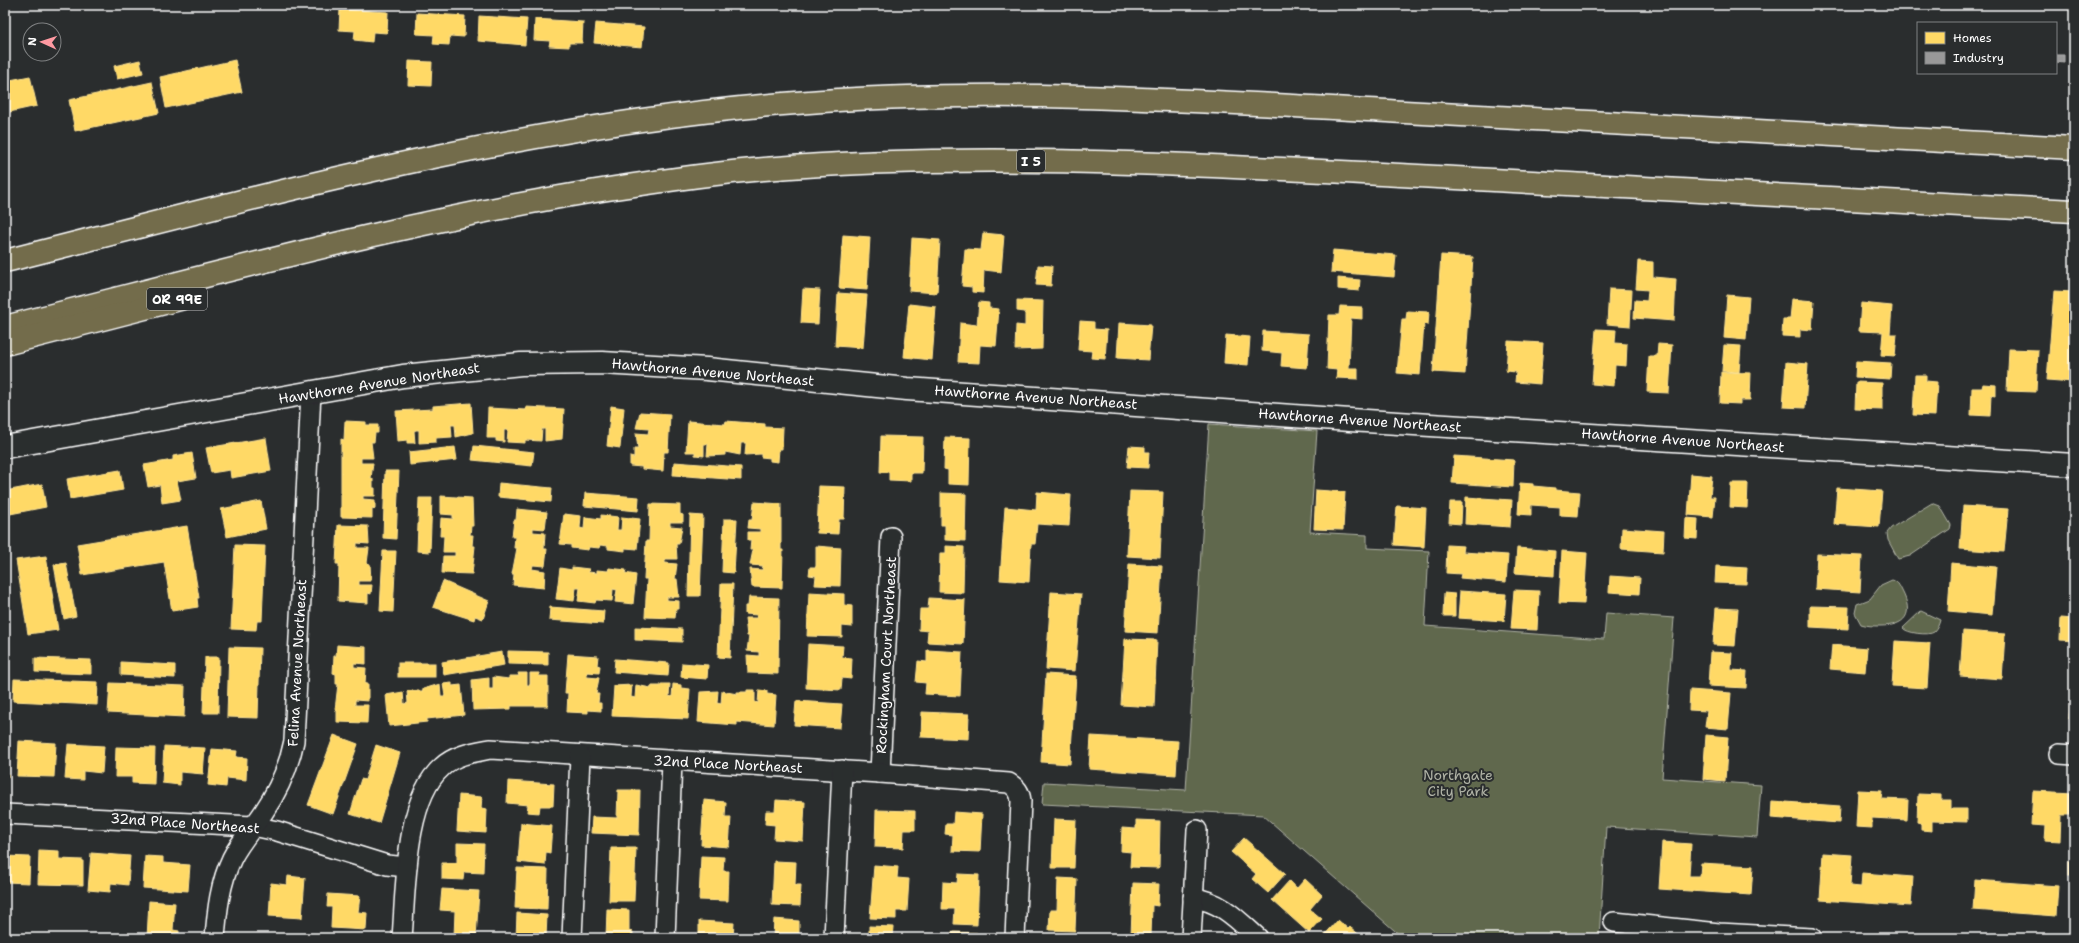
<svg xmlns="http://www.w3.org/2000/svg" width="2079" height="943" font-family="'Shantell Sans',sans-serif">
<style>
.green{fill:#60674d;stroke:#b0b3a6}
.homes{fill:#ffd966;stroke:#ffe494}
.industry{fill:#999;stroke:#b8b8b8}
.lines{fill:none;stroke-linecap:round;stroke-linejoin:round}
.stream{stroke:#90a2a5;stroke-width:5}
.minor-casing{stroke:#fff;stroke-width:22}
.secondary-casing{stroke:#fff;stroke-width:25}
.motorway-casing{stroke:#fff;stroke-width:25}
.minor{stroke:#2a2d2e;stroke-width:19}
.secondary{stroke:#2a2d2e;stroke-width:22}
.motorway{stroke:#736c4b;stroke-width:22}
.labels{text-anchor:middle;stroke-width:4;stroke-linejoin:round;paint-order:stroke}
.shield{fill:#2a2d2e;stroke:#bfc0c0;stroke-width:1}
.shield-label{font-size:13px;font-weight:bold;fill:#fff}
.street-label{font-size:14px;fill:#fff;stroke:#2a2d2e}
.park-label{font-size:14px;fill:#b0b3a6;stroke:#2a2d2e}
</style>
<rect width="100%" height="100%" fill="#2a2d2e"/>
<filter id="ink" filterUnits="userSpaceOnUse"><feTurbulence type="fractalNoise" baseFrequency=".025" numOctaves="2"/><feDisplacementMap in="SourceGraphic" scale="8" xChannelSelector="R" yChannelSelector="G"/><feConvolveMatrix kernelMatrix="1 2 1 2 8 2 1 2 1" color-interpolation-filters="sRGB"/></filter>
<g filter="url(#ink)">
<g class="green">
<polygon points="1209,424 1317,431 1310,532 1367,535 1367,548 1429,551 1425,626 1604,639 1606,613 1674,618 1662,778 1761,785 1757,837 1606,827 1599,938 1403,938 1263,815 1042,804 1044,782 1186,790"/>
<polygon points="1932,503 1940,506 1951,525 1950,529 1910,556 1898,559 1888,540 1887,533 1891,528"/>
<path d="M1892,580c6,2 7,5 10,11 12,23 4,35 -22,35 -7,0 -13,0 -19,-2l-6,-11 2,-9 13,-5 11,-14z"/>
<path d="M1921,611l19,9c-1,4 -3,9 -6,12 -5,4 -28,1 -31,-4z"/>
</g>
<g class="homes">
<polygon points="340,9 388,12 387,33 373,32 372,42 354,40 355,31 339,30"/>
<polygon points="417,13 465,16 464,37 450,36 449,45 433,44 434,35 416,34"/>
<polygon points="479,16 527,19 525,45 478,41"/>
<polygon points="535,19 583,22 582,43 569,43 569,47 549,46 550,41 534,40"/>
<polygon points="596,23 644,27 642,47 594,43"/>
<polygon points="140,60 143,73 117,79 114,66"/>
<polygon points="235,60 242,92 166,108 160,77"/>
<polygon points="409,61 432,62 431,86 408,85"/>
<polygon points="30,76 37,106 5,113 5,81"/>
<polygon points="152,82 159,113 75,131 69,100"/>
<polygon points="983,233 1004,235 1001,272 984,270 983,293 972,292 972,287 962,286 965,249 981,250"/>
<polygon points="843,235 870,237 867,290 839,288"/>
<polygon points="912,238 940,240 937,293 909,291"/>
<polygon points="1333,250 1396,255 1394,277 1331,272"/>
<polygon points="1441,255 1473,257 1465,374 1433,372"/>
<polygon points="1638,261 1653,262 1653,277 1676,279 1674,321 1634,318 1635,300 1647,301 1648,290 1636,289"/>
<polygon points="1038,265 1052,266 1051,286 1036,285"/>
<polygon points="1338,278 1360,280 1359,291 1338,289"/>
<polygon points="803,289 820,290 818,324 801,323"/>
<polygon points="1609,289 1632,290 1630,326 1607,324"/>
<polygon points="2054,291 2074,292 2073,382 2047,380"/>
<polygon points="838,293 867,295 863,348 835,346"/>
<polygon points="1727,295 1749,297 1746,340 1724,338"/>
<polygon points="1792,299 1814,301 1812,330 1800,329 1800,337 1782,336 1783,319 1790,319"/>
<polygon points="1017,300 1043,301 1042,349 1015,350 1016,325 1025,326 1025,312 1017,311"/>
<polygon points="979,302 989,303 989,308 999,309 996,346 980,345 979,363 958,362 960,323 977,325"/>
<polygon points="1861,303 1892,306 1890,334 1897,334 1895,356 1881,355 1883,332 1859,331"/>
<polygon points="909,304 936,307 932,360 904,357"/>
<polygon points="1340,306 1362,307 1362,319 1351,318 1349,368 1358,368 1358,379 1336,378 1337,370 1327,369 1329,315 1339,315"/>
<polygon points="1407,311 1429,312 1428,325 1424,324 1420,375 1397,373 1402,319 1406,319"/>
<polygon points="1080,321 1094,322 1094,329 1107,330 1105,359 1091,358 1092,351 1078,350"/>
<polygon points="1119,323 1151,325 1148,360 1117,358"/>
<polygon points="1596,329 1616,330 1615,343 1627,344 1626,366 1615,365 1614,386 1592,384"/>
<polygon points="1263,331 1309,334 1307,368 1281,366 1282,353 1262,351"/>
<polygon points="1226,335 1250,337 1248,365 1224,363"/>
<polygon points="1508,341 1543,343 1540,384 1515,382 1516,372 1506,371"/>
<polygon points="1658,344 1672,345 1669,393 1647,392 1649,356 1657,356"/>
<polygon points="1724,345 1741,346 1739,372 1722,371"/>
<polygon points="2009,349 2038,350 2036,392 2007,391"/>
<polygon points="1856,361 1891,363 1890,379 1855,377"/>
<polygon points="1786,362 1808,364 1805,408 1783,407"/>
<polygon points="1721,372 1751,373 1750,400 1740,400 1740,404 1720,403"/>
<polygon points="1915,375 1926,375 1926,381 1937,382 1935,416 1913,415"/>
<polygon points="1856,382 1882,383 1882,410 1855,409"/>
<polygon points="1983,384 1996,385 1996,396 1991,395 1990,416 1971,415 1972,388 1982,388"/>
<polygon points="471,403 473,433 456,437 455,425 451,425 452,437 436,438 436,442 419,443 419,430 416,430 414,431 415,443 407,443 407,440 398,441 396,411 433,409 433,406"/>
<polygon points="611,406 624,408 620,448 607,446"/>
<polygon points="526,407 564,409 562,439 545,441 545,429 542,429 541,441 525,440 525,443 507,442 508,430 504,430 504,442 496,441 496,438 487,438 488,408 526,410"/>
<polygon points="640,412 670,414 668,452 664,452 663,471 642,469 642,467 630,466 630,457 634,458 634,449 638,449 636,433 648,434 649,429 636,428"/>
<polygon points="345,421 366,422 366,425 378,425 378,433 375,433 374,442 371,442 373,458 361,458 361,463 373,463 371,478 373,479 373,488 375,488 375,496 363,496 363,499 375,500 375,509 372,508 372,518 341,517 341,439 344,440"/>
<polygon points="688,421 725,424 726,421 765,424 765,427 783,428 782,449 779,449 778,462 770,461 770,458 761,457 761,454 745,455 746,443 741,443 740,455 725,452 725,455 707,456 708,444 704,444 704,456 695,455 695,452 686,452"/>
<polygon points="881,436 923,437 922,473 911,473 911,481 889,480 889,472 880,472"/>
<polygon points="945,437 970,438 969,485 948,484 948,470 944,469"/>
<polygon points="266,438 271,471 231,478 230,470 211,473 206,448"/>
<polygon points="474,446 534,452 532,466 472,460"/>
<polygon points="1129,446 1145,447 1145,452 1149,452 1148,468 1127,467"/>
<polygon points="455,447 457,460 410,465 409,452"/>
<polygon points="192,453 196,478 177,481 181,500 162,503 160,485 148,487 144,465 173,460 173,456"/>
<polygon points="1454,456 1514,460 1513,487 1452,483"/>
<polygon points="674,462 741,467 741,480 673,475"/>
<polygon points="120,470 123,490 70,499 67,479"/>
<polygon points="385,471 399,471 396,539 383,538"/>
<polygon points="1691,474 1712,476 1710,497 1715,497 1713,517 1688,515"/>
<polygon points="499,483 552,488 551,502 498,497"/>
<polygon points="1520,483 1533,484 1533,486 1555,488 1555,490 1580,492 1578,516 1560,515 1560,507 1531,505 1531,515 1518,514"/>
<polygon points="1731,483 1748,483 1747,508 1730,507"/>
<polygon points="42,484 46,507 5,515 5,491"/>
<polygon points="819,486 845,487 844,519 839,519 838,534 817,533"/>
<polygon points="1837,488 1882,491 1879,527 1834,524"/>
<polygon points="1316,490 1345,492 1343,530 1314,529"/>
<polygon points="1130,491 1163,492 1160,558 1127,556"/>
<polygon points="1037,492 1071,495 1069,526 1037,524 1035,544 1031,544 1029,582 1000,580 1005,507 1036,510"/>
<polygon points="585,493 639,497 638,511 584,506"/>
<polygon points="941,493 966,494 965,541 945,540 945,525 941,525"/>
<polygon points="441,496 472,498 473,526 471,526 470,535 473,535 472,546 475,546 472,574 442,573 443,556 455,556 455,552 443,552 444,536 440,536 441,518 453,519 453,515 441,514"/>
<polygon points="1466,497 1512,500 1510,527 1465,524"/>
<polygon points="419,498 432,498 430,552 417,551"/>
<polygon points="2073,498 2074,498 2074,531 2070,530"/>
<polygon points="261,501 266,529 227,537 221,509"/>
<polygon points="754,502 781,504 781,550 783,550 782,588 752,587 750,569 762,570 763,566 750,565 753,550 750,550 751,540 748,540 748,532 760,532 760,529 748,528 749,520 752,520"/>
<polygon points="1450,502 1462,502 1461,524 1449,523"/>
<polygon points="650,504 680,505 680,514 683,515 683,522 670,522 670,526 682,527 679,544 676,544 677,559 665,559 665,563 677,564 675,579 677,579 679,597 667,597 667,600 679,601 679,609 676,609 675,618 645,617 647,579 644,579 646,541 649,541"/>
<polygon points="1397,506 1426,508 1424,547 1394,545"/>
<polygon points="1963,506 2008,509 2004,552 1960,549"/>
<polygon points="517,509 547,512 545,529 533,528 533,532 545,533 544,549 547,549 545,566 533,565 532,569 545,571 544,588 513,585 514,574 512,574 517,548 514,548 515,537 512,537 514,520 516,520"/>
<polygon points="564,514 581,516 580,528 584,529 585,517 601,519 601,515 618,517 617,530 621,530 622,517 640,519 637,549 625,548 625,551 608,549 608,546 600,545 599,548 589,547 588,550 571,548 571,545 560,544"/>
<polygon points="690,515 703,516 700,596 688,596"/>
<polygon points="1686,518 1698,519 1697,539 1685,538"/>
<polygon points="724,519 737,519 734,573 722,572"/>
<polygon points="338,525 368,526 369,544 357,543 357,548 369,548 367,563 370,564 371,581 359,581 359,585 372,585 371,594 368,593 368,603 338,601 339,564 336,564"/>
<polygon points="187,526 199,598 197,598 198,607 172,611 164,562 82,575 77,544"/>
<polygon points="1622,528 1664,531 1663,552 1621,549"/>
<polygon points="235,545 265,546 262,621 257,621 256,630 231,629"/>
<polygon points="1447,545 1464,546 1463,552 1508,555 1506,582 1460,578 1461,574 1446,573"/>
<polygon points="816,546 841,548 840,586 815,585 816,576 809,575 810,567 816,567"/>
<polygon points="946,546 964,547 963,593 939,592 940,553 946,553"/>
<polygon points="1517,548 1555,551 1554,576 1515,573"/>
<polygon points="383,551 396,551 393,612 380,611"/>
<polygon points="1562,551 1587,553 1584,604 1559,603"/>
<polygon points="1817,554 1862,556 1860,592 1815,589"/>
<polygon points="46,556 58,630 28,634 16,560"/>
<polygon points="66,563 76,616 64,619 54,565"/>
<polygon points="1951,563 1996,567 1992,615 1948,611"/>
<polygon points="1129,564 1162,566 1158,633 1125,631"/>
<polygon points="1716,566 1747,568 1746,584 1715,583"/>
<polygon points="572,567 589,569 588,572 597,573 597,570 608,571 609,568 626,570 625,573 636,575 633,604 615,602 617,590 613,589 612,601 596,600 595,603 578,601 580,588 576,588 574,601 556,599 560,568 572,570"/>
<polygon points="1610,576 1640,578 1639,594 1609,592"/>
<polygon points="443,581 489,601 483,619 475,616 474,620 433,607"/>
<polygon points="721,584 733,584 730,658 718,657"/>
<polygon points="1514,590 1539,591 1537,630 1511,629"/>
<polygon points="1460,591 1506,594 1504,621 1458,618"/>
<polygon points="809,592 844,594 844,605 852,606 852,627 842,626 842,637 807,636"/>
<polygon points="1051,592 1081,594 1075,671 1046,669"/>
<polygon points="1444,593 1455,594 1455,616 1443,616"/>
<polygon points="749,597 779,598 778,674 748,673 747,655 759,656 759,652 747,651 749,636 747,636 745,618 757,618 757,615 745,614 745,606 748,606"/>
<polygon points="929,598 965,600 963,644 927,642 928,631 919,630 920,609 928,609"/>
<polygon points="1810,606 1849,607 1848,629 1810,627"/>
<polygon points="550,607 604,611 603,624 549,620"/>
<polygon points="1716,608 1738,609 1735,646 1713,645"/>
<polygon points="2061,618 2074,619 2074,641 2060,640"/>
<polygon points="635,627 682,629 682,642 635,640"/>
<polygon points="1963,631 2005,634 2002,679 1960,676"/>
<polygon points="1125,639 1157,640 1154,707 1121,705"/>
<polygon points="1895,641 1930,643 1927,688 1892,686"/>
<polygon points="808,644 843,646 842,657 852,658 851,679 842,678 841,690 806,688"/>
<polygon points="337,645 366,647 366,664 354,663 354,667 366,668 365,684 368,684 368,701 355,700 355,705 368,705 367,723 337,722 337,710 335,710 338,684 336,684 336,674 333,673 334,656 336,656"/>
<polygon points="1832,645 1867,648 1865,672 1830,669"/>
<polygon points="229,647 260,648 258,718 227,717"/>
<polygon points="927,650 962,652 960,696 925,694 926,683 916,682 918,661 927,662"/>
<polygon points="508,651 548,652 548,665 508,664"/>
<polygon points="502,652 504,665 444,675 442,662"/>
<polygon points="1710,652 1732,653 1731,670 1747,671 1746,688 1708,686"/>
<polygon points="568,654 598,656 597,665 600,666 599,673 587,672 587,677 599,678 596,694 599,694 598,703 601,703 601,711 588,710 588,713 567,712 568,693 565,693"/>
<polygon points="205,657 219,657 218,713 203,713"/>
<polygon points="35,658 91,660 91,674 35,672"/>
<polygon points="615,659 669,663 668,676 614,672"/>
<polygon points="121,662 175,665 175,678 121,675"/>
<rect x="398" y="663" width="37" height="14"/>
<polygon points="682,663 708,665 707,679 681,677"/>
<polygon points="2073,669 2074,669 2074,718 2069,718"/>
<polygon points="518,673 527,673 527,685 530,685 530,673 539,673 539,676 548,676 548,706 511,706 511,709 473,710 472,680 489,678 489,689 493,689 493,677 509,679 509,676 519,676"/>
<polygon points="1046,674 1076,676 1070,764 1041,762"/>
<polygon points="14,679 98,682 97,705 13,701"/>
<polygon points="110,683 185,686 184,717 108,713"/>
<polygon points="452,683 452,686 461,685 464,715 427,719 427,722 389,726 386,695 403,692 404,704 408,703 407,691 423,691 423,689 440,684 441,696 445,696 443,684"/>
<polygon points="661,684 670,684 669,696 672,697 673,684 681,685 681,688 690,689 688,719 612,716 614,686 632,685 631,697 635,698 636,685 651,688 652,686 661,686"/>
<polygon points="747,690 755,690 755,702 758,703 759,690 767,691 767,694 776,695 774,725 737,722 737,725 698,722 700,692 718,691 717,703 721,704 722,691 737,694 737,692 747,692"/>
<polygon points="1690,690 1731,693 1728,729 1705,727 1707,711 1689,710"/>
<polygon points="796,701 842,704 840,728 794,725"/>
<polygon points="922,712 969,714 968,739 921,737"/>
<polygon points="334,735 358,744 333,814 308,805"/>
<polygon points="1706,735 1728,737 1725,781 1703,779"/>
<polygon points="1091,736 1178,741 1176,775 1089,769"/>
<polygon points="19,741 56,743 54,777 17,776"/>
<polygon points="68,744 104,746 102,773 83,771 83,780 65,779"/>
<polygon points="376,745 400,753 379,823 350,814 361,779 365,780"/>
<polygon points="164,746 205,748 203,774 180,772 180,785 162,783"/>
<polygon points="5,747 9,747 8,777 5,776"/>
<polygon points="116,747 155,748 154,784 132,783 132,777 115,777"/>
<polygon points="212,749 237,751 236,757 247,758 246,780 227,778 226,787 208,785"/>
<polygon points="508,781 554,784 553,806 540,806 539,813 527,812 528,805 507,803"/>
<polygon points="618,790 640,790 639,835 591,833 592,817 617,818"/>
<polygon points="1858,790 1882,791 1881,799 1908,800 1907,820 1872,818 1872,828 1856,827"/>
<polygon points="2033,791 2074,793 2074,823 2071,823 2071,815 2061,815 2060,841 2045,840 2046,826 2031,825"/>
<polygon points="1918,794 1941,795 1941,800 1951,800 1951,809 1967,809 1967,822 1932,821 1932,831 1921,830 1921,823 1917,822"/>
<polygon points="459,795 482,797 481,808 487,809 486,833 457,831"/>
<polygon points="704,800 726,802 725,817 731,817 729,847 701,845"/>
<polygon points="776,800 805,802 803,841 774,839 775,825 765,824 766,811 775,811"/>
<polygon points="1772,801 1840,806 1839,823 1771,818"/>
<polygon points="876,810 915,811 915,830 904,830 903,848 875,847"/>
<polygon points="954,812 982,814 980,852 952,851 953,835 945,834 946,824 953,824"/>
<polygon points="1054,819 1076,820 1074,868 1052,868"/>
<polygon points="1136,820 1160,821 1159,868 1130,867 1131,852 1121,851 1122,828 1136,829"/>
<polygon points="521,823 552,826 550,853 546,852 545,865 518,862"/>
<polygon points="1244,838 1285,874 1268,893 1252,879 1256,874 1231,852"/>
<polygon points="1662,842 1691,844 1689,876 1700,876 1701,863 1753,866 1751,895 1659,889"/>
<polygon points="457,843 484,844 483,873 464,872 463,880 442,879 442,863 457,863"/>
<polygon points="611,848 636,848 634,901 609,901"/>
<polygon points="39,850 59,851 59,859 83,860 83,885 38,884"/>
<polygon points="91,853 130,856 128,885 111,883 110,892 88,890"/>
<polygon points="1823,853 1852,855 1850,886 1861,887 1862,873 1913,877 1911,906 1820,900"/>
<polygon points="5,856 30,857 29,883 5,882"/>
<polygon points="145,856 163,857 163,863 190,865 188,891 143,888"/>
<polygon points="701,856 724,857 723,871 729,871 728,901 699,900"/>
<rect x="2069" y="860" width="5" height="16"/>
<polygon points="774,861 796,862 795,885 801,885 800,906 772,905"/>
<polygon points="874,865 898,867 897,878 909,879 907,911 896,911 896,919 870,918"/>
<polygon points="517,868 548,869 547,909 515,908"/>
<polygon points="958,874 979,875 977,925 954,924 955,909 942,909 943,882 957,883"/>
<polygon points="288,876 305,878 302,918 269,916 271,883 287,885"/>
<polygon points="1058,878 1077,879 1075,931 1049,930 1050,910 1057,910"/>
<polygon points="1305,879 1322,895 1310,909 1322,919 1309,933 1272,900 1289,881 1297,888"/>
<polygon points="1975,880 2058,886 2056,916 1973,910"/>
<polygon points="1133,883 1159,884 1158,906 1152,905 1151,937 1131,936"/>
<polygon points="442,889 479,891 476,938 454,937 455,911 440,910"/>
<polygon points="328,894 360,896 358,912 367,913 366,930 331,928 332,907 327,907"/>
<polygon points="149,901 175,903 173,930 179,931 179,938 147,938"/>
<polygon points="607,909 629,910 629,931 633,932 633,938 606,938"/>
<polygon points="517,913 547,915 546,938 516,938"/>
<polygon points="774,919 799,921 799,938 773,938"/>
<polygon points="1338,920 1348,929 1350,927 1363,938 1322,938"/>
<polygon points="699,921 734,923 733,938 699,938"/>
<polygon points="869,926 894,927 893,938 869,938"/>
<polygon points="952,932 977,933 977,938 952,938"/>
</g>
<polygon class="industry" points="2056,55 2064,55 2064,63 2056,62"/>
<g class="lines">
<polyline class="stream" points="5,636 5,641"/>
<g class="minor-casing">
<g id="minor">
<polyline points="2059,754 2074,755"/>
<polyline points="880,773 891,537"/>
<polyline points="5,814 253,826 277,831 387,865 407,867"/>
<path d="M1193,898c28,3 45,22 65,40"/>
<polyline points="1614,922 1719,933 1812,938"/>
<path d="M215,938c2,-27 5,-55 17,-80 8,-16 21,-30 31,-45 15,-22 26,-47 31,-72l17,-349"/>
<path d="M402,938c4,-47 2,-138 40,-171 12,-12 32,-15 48,-18l390,24 129,10c8,5 11,9 12,18l-6,137"/>
<polyline points="572,938 580,756"/>
<polyline points="665,938 672,761"/>
<polyline points="834,938 842,770"/>
<polyline points="1191,938 1197,830"/>
</g>
</g>
<g class="secondary-casing">
<polyline id="secondary" points="5,447 403,376 521,364 602,363 707,369 907,389 1350,420 2074,465"/>
</g>
<g class="motorway-casing">
<g id="motorway">
<path d="M5,261c261,-66 522,-138 791,-158 202,-16 406,-2 608,9 223,12 447,24 670,36"/>
<path d="M5,327c200,-50 399,-106 603,-138 52,-8 104,-16 156,-20 199,-16 399,-6 598,4 237,12 475,26 712,38"/>
<polyline points="5,344 180,299"/>
</g>
</g>
<use href="#minor" class="minor"/>
<use href="#secondary" class="secondary"/>
<use href="#motorway" class="motorway"/>
</g>
</g>
<g class="labels">
<g class="shield">
<rect x="1017" y="150" width="28" height="22" rx="3"/>
<rect x="147" y="288" width="60" height="22" rx="3"/>
</g>
<g class="shield-label">
<text x="1031" y="166">I 5</text>
<text x="177" y="304">OR 99E</text>
</g>
<g class="street-label">
<text transform="translate(713 372) rotate(5)" y="5">Hawthorne Avenue Northeast</text>
<text transform="translate(379 383) rotate(-9)" y="5">Hawthorne Avenue Northeast</text>
<text transform="translate(1036 397) rotate(4)" y="5">Hawthorne Avenue Northeast</text>
<text transform="translate(1360 420) rotate(4)" y="5">Hawthorne Avenue Northeast</text>
<text transform="translate(1683 440) rotate(4)" y="5">Hawthorne Avenue Northeast</text>
<text transform="translate(886 655) rotate(-87)" y="5">Rockingham Court Northeast</text>
<text transform="translate(297 663) rotate(-87)" y="5">Felina Avenue Northeast</text>
<text transform="translate(728 764) rotate(3)" y="5">32nd Place Northeast</text>
<text transform="translate(185 823) rotate(4)" y="5">32nd Place Northeast</text>
</g>
<g class="park-label">
<text x="1458" y="780">Northgate<tspan x="1458" dy="16">City Park</tspan></text>
</g>
</g>
<rect width="2079" height="943" fill="none" stroke="#2a2d2e" stroke-width="20"/>
<rect x="10" y="10" width="2059" height="923" fill="none" stroke="#fff" stroke-width="1.5" filter="url(#ink)"/>
<rect x="1917" y="22" width="140" height="52" fill="#2a2d2e" stroke="#7f8182"/>
<rect x="1925" y="32" width="20" height="12" fill="#ffd966" stroke="#7f8182"/>
<text x="1953" y="42" font-size="12" fill="#ffffff">Homes</text>
<rect x="1925" y="52" width="20" height="12" fill="#999999" stroke="#7f8182"/>
<text x="1953" y="62" font-size="12" fill="#ffffff">Industry</text>
<g transform="translate(42 42) rotate(273)"><circle r="19" fill="#2a2d2e" stroke="#7f8182"/>
<path d="M0-3L7 15L0 10L-7 15Z" fill="#ff9aa2"/>
<text y="-6" font-size="11" font-weight="bold" text-anchor="middle" fill="#ffffff">N</text>
</g>
</svg>
